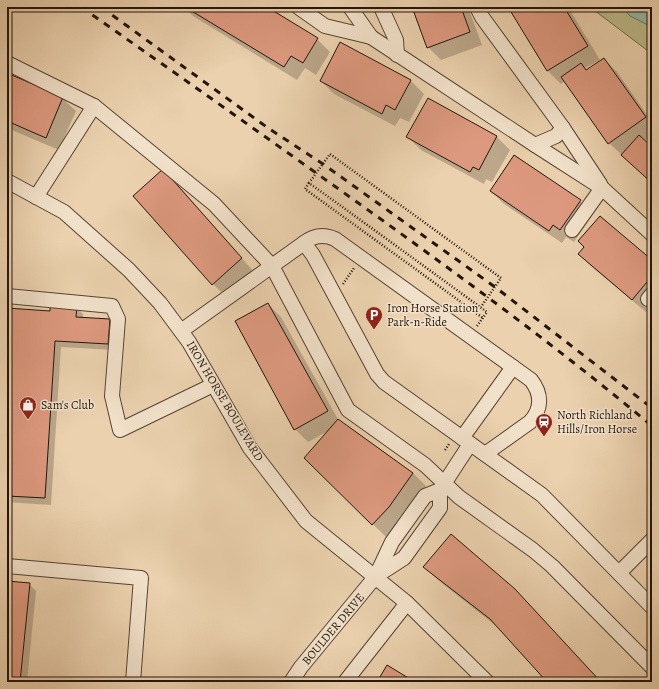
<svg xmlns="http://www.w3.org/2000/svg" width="659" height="689" font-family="Alegreya,serif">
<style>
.green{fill:#bcba88;stroke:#70684a}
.water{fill:#99b7a8;stroke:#6a766a}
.shadow{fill:#0003}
.building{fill:#dd997f;stroke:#23150c}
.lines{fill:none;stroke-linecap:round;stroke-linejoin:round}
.minor-casing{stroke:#554434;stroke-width:16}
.path{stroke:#23150c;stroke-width:2.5;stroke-dasharray:1 2;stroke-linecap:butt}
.minor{stroke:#f2e1ca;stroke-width:14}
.rail{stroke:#23150c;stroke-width:3;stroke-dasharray:7 7;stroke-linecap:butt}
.labels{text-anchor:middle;stroke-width:3;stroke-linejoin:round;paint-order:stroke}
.poi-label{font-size:12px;fill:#23150c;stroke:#f2e1ca;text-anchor:start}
.street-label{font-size:12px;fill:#23150c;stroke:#f2e1ca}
</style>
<rect width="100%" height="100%" fill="#ebd1ae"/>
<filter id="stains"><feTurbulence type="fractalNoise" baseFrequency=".005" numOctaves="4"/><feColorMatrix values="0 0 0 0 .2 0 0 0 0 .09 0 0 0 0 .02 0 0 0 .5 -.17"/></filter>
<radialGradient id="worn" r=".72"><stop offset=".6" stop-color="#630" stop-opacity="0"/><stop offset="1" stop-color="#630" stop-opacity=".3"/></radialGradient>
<polygon class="green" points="590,7 652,7 652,54"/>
<polygon class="water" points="622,7 638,7 652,14 652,27 630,16"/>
<g class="shadow">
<polygon points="184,7 265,7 317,39 330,52 316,75 305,68 297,80 193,16"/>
<polygon points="413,7 468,7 482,45 441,60 428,47"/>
<polygon points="509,7 568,7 600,60 585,68 588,71 604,59 617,72 652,122 652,135 644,141 651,147 652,146 652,183 609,143 565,81 561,84 548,71"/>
<polygon points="341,44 411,81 424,94 409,122 400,118 395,126 334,94 321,81"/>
<polygon points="7,74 62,98 76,111 59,150 7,128"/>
<polygon points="428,99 497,137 510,150 492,182 486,179 484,184 421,150 408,137"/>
<polygon points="176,183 254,272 226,297 213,284"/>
<polygon points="491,191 580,201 593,214 574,242 566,237 562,243 504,204"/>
<polygon points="579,254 652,261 652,304 646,312 592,267"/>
<polygon points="268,304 281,317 339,421 413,473 426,486 402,520 386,537 305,458 330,430 308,442 295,429"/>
<polygon points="76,307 83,314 83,318 109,320 116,327 114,350 61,347 51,505 7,502 7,309 51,312"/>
<polygon points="425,567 515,589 601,682 549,682 500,629 438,580"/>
<polygon points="7,582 29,584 36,591 27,682 7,682"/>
</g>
<g class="building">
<polygon points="185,7 267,7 318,38 303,63 291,56 284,67"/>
<polygon points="412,7 461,7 470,32 427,48"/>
<polygon points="508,7 564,7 588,46 547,71"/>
<polygon points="340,42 411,80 395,110 386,105 382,114 320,81"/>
<polygon points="604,58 646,117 608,144 561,77 581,63 586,70"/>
<polygon points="7,73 63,97 46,138 7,121"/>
<polygon points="428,98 497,136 479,170 473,167 470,172 406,137"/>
<polygon points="639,135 651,146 652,144 652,183 621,155"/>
<polygon points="514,155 581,200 560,230 553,225 549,231 490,191"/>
<polygon points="163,169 242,258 212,285 133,196"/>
<polygon points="600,216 652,260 652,276 632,300 578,254 584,247 578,241"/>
<polygon points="268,303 328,411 294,430 235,321"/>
<polygon points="50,304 77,306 76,317 110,319 108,344 55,341 45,498 7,496 7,308 50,311"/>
<polygon points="338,419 413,473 389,507 372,525 304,458"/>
<polygon points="451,534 515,589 601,682 547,682 490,619 423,567"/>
<polygon points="7,581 30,583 20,682 7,682"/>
<polygon points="387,665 415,682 377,682"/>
</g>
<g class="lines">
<g class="minor-casing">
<g id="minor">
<polyline points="298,7 325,26 371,37 535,145 602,188 652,234"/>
<polyline points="350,7 371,37"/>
<polyline points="381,7 396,40 397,55"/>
<polyline points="477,7 482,17 563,128 600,184"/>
<polyline points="7,63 94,106 214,204 272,266 348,410 425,465 459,497 533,550 552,566 652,667"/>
<polyline points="535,145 556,136 563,128"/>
<polyline points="7,181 64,212 129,270 160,303 189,342 250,448 306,521 407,603 487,682"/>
<polyline points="36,197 94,106"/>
<polyline points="572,230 602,188"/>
<path d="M304,243c10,-8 20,-9 31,-4l196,141c11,14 11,29 -1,42l-45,32"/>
<polyline points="7,296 112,306 118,319 112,396 120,430 213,385"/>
<polyline points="648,299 652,294"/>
<polyline points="181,331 304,243 313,255 377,374 384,382 542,495 652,607"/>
<polyline points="462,438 513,367"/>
<polyline points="7,566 141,578 133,682"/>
<polyline points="619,573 652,540"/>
<polyline points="376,576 404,558 440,508 440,490 470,444"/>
<polyline points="291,682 301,667 376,576 392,542 425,496 440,490"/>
<polyline points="345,682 407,603"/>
</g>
</g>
<g class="path">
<polyline points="309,183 305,189 483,318"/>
<polyline points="343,284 354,268"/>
<path d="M477,326l10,-14c-59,-43 -118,-86 -178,-129l21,-29 171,124 -20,29"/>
<polyline points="445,450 449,444"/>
</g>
<use href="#minor" class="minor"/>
<g class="rail">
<path d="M81,7c103,72 206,145 308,218 90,65 178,130 263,201"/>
<polyline points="101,7 268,128 323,164 495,287 652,408"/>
</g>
</g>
<defs>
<g id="parking-pin" transform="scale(0.9)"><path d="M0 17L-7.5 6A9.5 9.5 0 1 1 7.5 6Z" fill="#8f2418" stroke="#f2e1ca"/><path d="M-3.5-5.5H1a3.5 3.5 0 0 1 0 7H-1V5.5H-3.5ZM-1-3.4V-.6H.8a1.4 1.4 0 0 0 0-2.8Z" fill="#fff"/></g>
<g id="shop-pin" transform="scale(0.9)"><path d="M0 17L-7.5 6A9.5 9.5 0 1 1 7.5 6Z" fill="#8f2418" stroke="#f2e1ca"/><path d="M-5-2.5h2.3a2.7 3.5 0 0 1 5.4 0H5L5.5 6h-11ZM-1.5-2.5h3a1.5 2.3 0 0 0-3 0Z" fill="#fff"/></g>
<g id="station-pin" transform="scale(0.9)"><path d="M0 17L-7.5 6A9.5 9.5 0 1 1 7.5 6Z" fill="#8f2418" stroke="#f2e1ca"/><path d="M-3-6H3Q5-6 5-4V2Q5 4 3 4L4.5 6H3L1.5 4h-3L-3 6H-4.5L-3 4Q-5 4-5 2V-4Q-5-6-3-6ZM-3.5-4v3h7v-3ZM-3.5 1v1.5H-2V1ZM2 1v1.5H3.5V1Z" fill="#fff"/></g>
</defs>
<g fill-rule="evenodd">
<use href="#parking-pin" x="374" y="315"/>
<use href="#shop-pin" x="28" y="405"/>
<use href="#station-pin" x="544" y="422"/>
</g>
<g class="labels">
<g class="poi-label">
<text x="387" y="312">Iron Horse Station<tspan x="387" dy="14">Park-n-Ride</tspan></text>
<text x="41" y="409">Sam's Club</text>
<text x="557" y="419">North Richland<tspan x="557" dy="14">Hills/Iron Horse</tspan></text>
</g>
<g class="street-label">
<text transform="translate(225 401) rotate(59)" y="4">IRON HORSE BOULEVARD</text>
<text transform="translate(333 629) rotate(-50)" y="4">BOULDER DRIVE</text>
</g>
</g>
<rect width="659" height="689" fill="none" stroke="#ebd1ae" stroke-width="24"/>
<rect x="8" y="8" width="643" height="673" fill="none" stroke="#23150c" stroke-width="2"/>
<rect x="12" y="12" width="635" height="665" fill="none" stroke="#23150c"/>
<rect width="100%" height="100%" filter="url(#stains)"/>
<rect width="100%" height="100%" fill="url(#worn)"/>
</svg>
